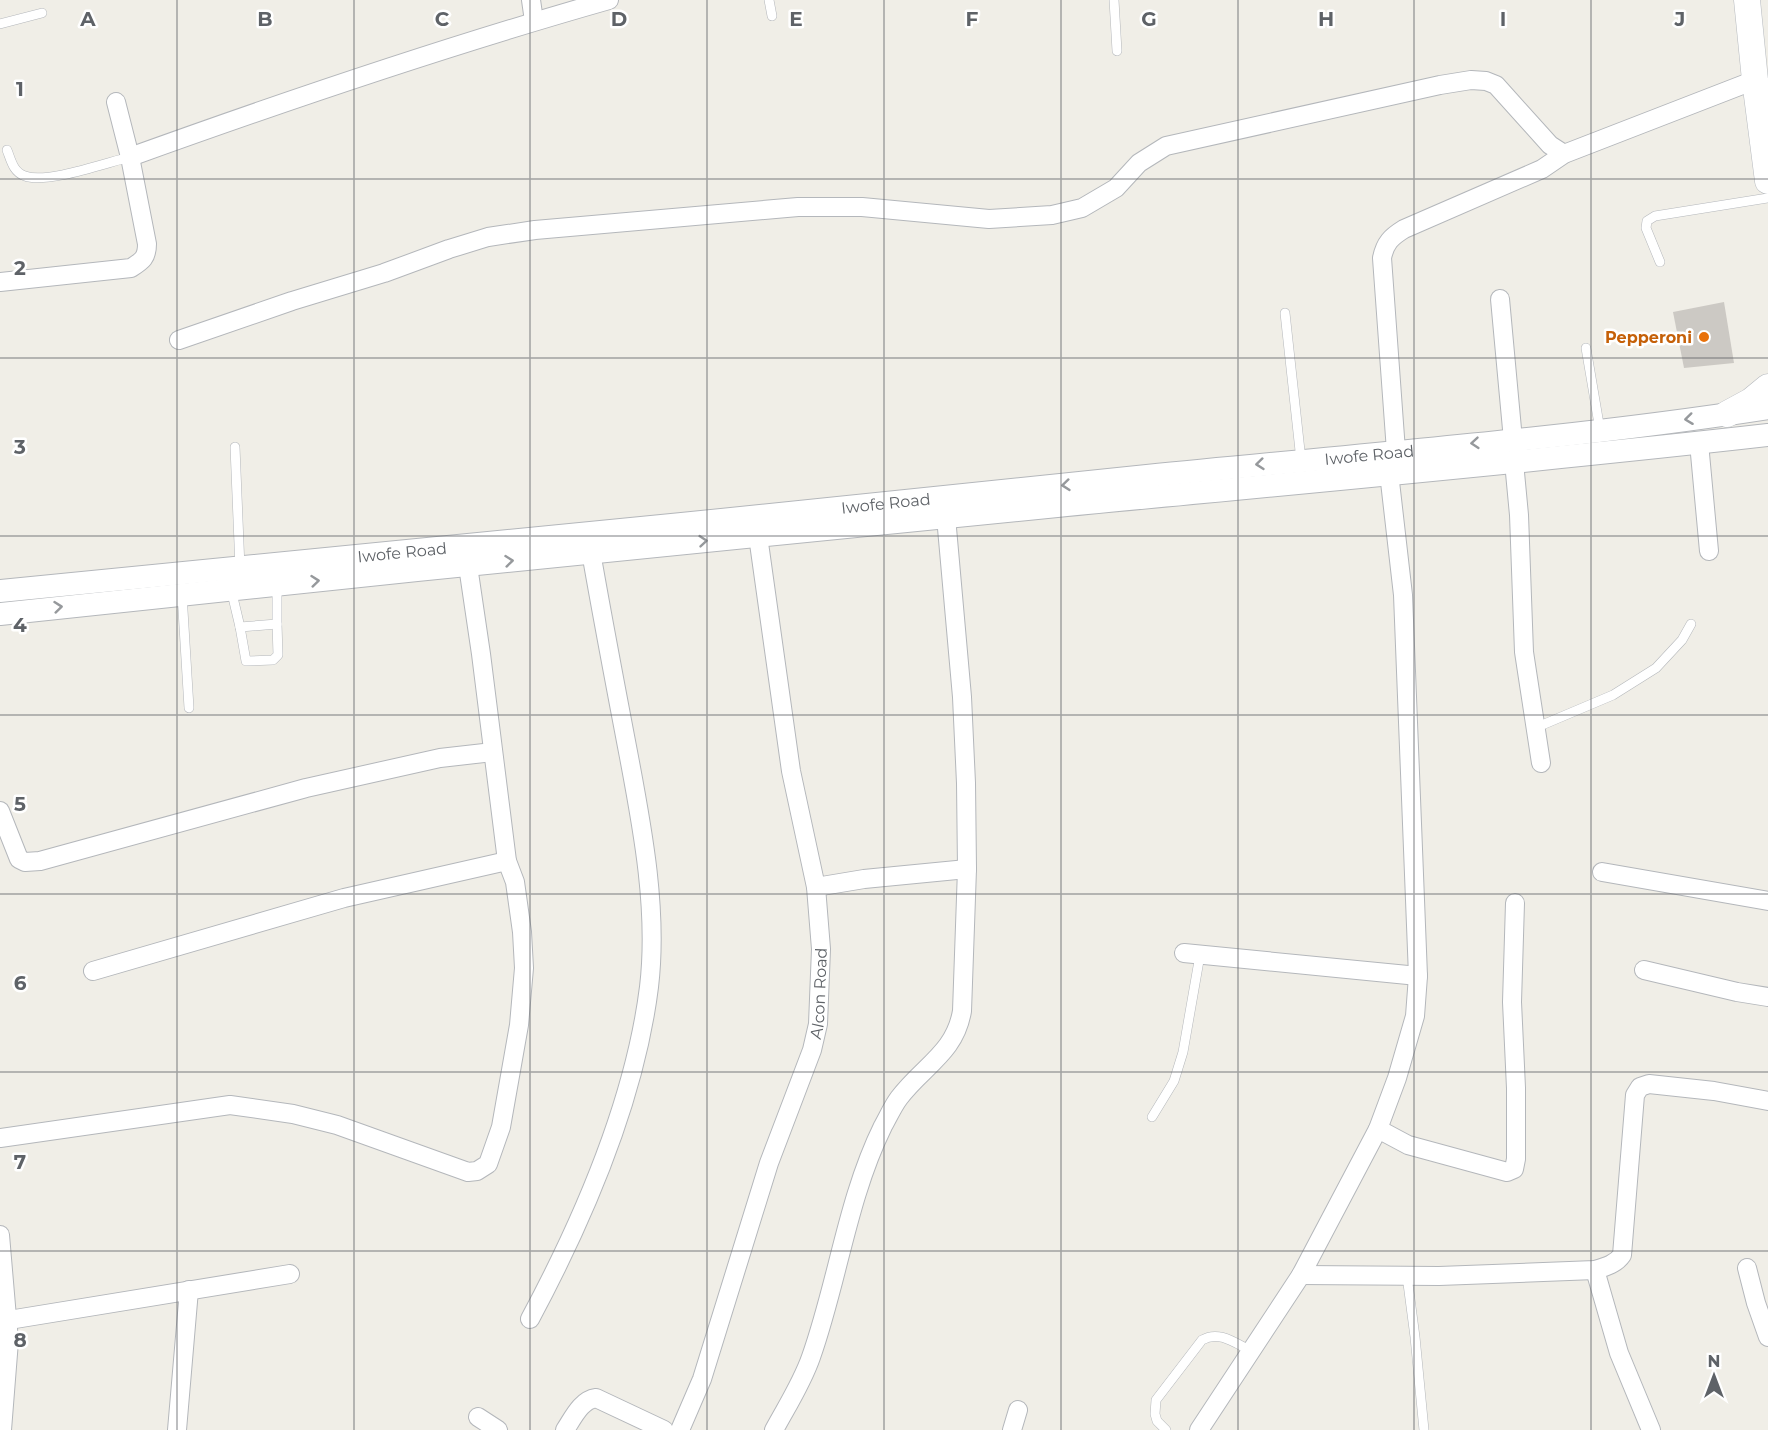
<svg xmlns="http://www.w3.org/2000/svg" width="1768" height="1430" font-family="Montserrat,sans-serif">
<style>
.building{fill:#ccc9c4}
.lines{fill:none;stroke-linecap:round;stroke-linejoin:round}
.service-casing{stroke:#b4b7bb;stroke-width:10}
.minor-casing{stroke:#b4b7bb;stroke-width:20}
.tertiary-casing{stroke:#b4b7bb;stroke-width:24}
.secondary-casing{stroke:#b5b9be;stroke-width:27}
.service{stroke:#fff;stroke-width:9}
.minor{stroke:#fff;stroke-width:18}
.tertiary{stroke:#fff;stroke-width:22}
.secondary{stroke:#fff;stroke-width:26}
.oneway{stroke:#96999c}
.grid{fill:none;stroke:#5e6267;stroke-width:1.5;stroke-opacity:0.55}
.food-dot{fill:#e8710a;stroke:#fff;stroke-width:2}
.labels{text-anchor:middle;stroke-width:5;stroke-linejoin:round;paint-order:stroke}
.food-label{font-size:16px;font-weight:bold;fill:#c56008;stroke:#fff;text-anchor:end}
.street-label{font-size:16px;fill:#5e6267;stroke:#fff}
.grid-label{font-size:20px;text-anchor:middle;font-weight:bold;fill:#5e6267;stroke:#fff;stroke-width:5;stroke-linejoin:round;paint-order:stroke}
</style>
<rect width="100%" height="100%" fill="#f0eee7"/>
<polygon class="building" points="1724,302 1734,363 1684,368 1673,312"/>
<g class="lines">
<g class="service-casing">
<g id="service">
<polyline points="769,0 772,16"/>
<polyline points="1114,0 1117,51"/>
<polyline points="0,24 42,13"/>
<path d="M7,150c4,10 6,22 18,26 22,8 80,-13 105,-19"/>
<polyline points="1660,262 1646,228 1647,221 1655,216 1768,198"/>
<polyline points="1285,313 1301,460"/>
<polyline points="1586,348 1600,430"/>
<polyline points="235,447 240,568"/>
<polyline points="231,589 240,627 277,624 277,585"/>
<polyline points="182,594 189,708"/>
<polyline points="240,627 246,661 273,660 278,655 277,624"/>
<polyline points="1535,728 1613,695 1656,668 1682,640 1691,624"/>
<polyline points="1152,1117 1174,1081 1183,1052 1200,955"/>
<polyline points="1407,1276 1415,1337 1424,1430"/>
<path d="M1166,1430l-9,-9 -2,-7 1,-14 46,-60c17,-10 33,3 49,11"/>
</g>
</g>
<g class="minor-casing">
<g id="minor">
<polyline points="531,0 534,21"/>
<path d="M130,157c158,-57 317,-111 479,-157"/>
<path d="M0,282l131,-14c11,-7 16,-10 16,-24l-17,-87 -14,-55"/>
<polyline points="1500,299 1513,440"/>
<polyline points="179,340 292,301 384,273 449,249 488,237 535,230 798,207 862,207 989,219 1052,215 1082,208 1116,188 1139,163 1166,146 1440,85 1471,80 1486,81 1496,85 1550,145 1564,154"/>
<polyline points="1699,443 1709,551"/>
<path d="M1396,451l-14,-193c3,-15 9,-21 22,-29l138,-60 22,-15 191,-74"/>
<polyline points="1514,462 1519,515 1524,652 1541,763"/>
<polyline points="0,811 19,859 25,862 40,861 306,788 440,758 493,752"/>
<polyline points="1602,872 1768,901"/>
<polyline points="816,887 864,879 967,869"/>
<polyline points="1184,953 1418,976"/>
<polyline points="1644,970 1737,992 1768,997"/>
<polyline points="93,971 344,898 507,861"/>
<polyline points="1378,1129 1408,1145 1507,1172 1514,1169 1516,1159 1516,1088 1512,1002 1515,903"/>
<polyline points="0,1138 230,1105 293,1114 337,1125 468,1172 477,1171 488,1164 501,1127 519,1025 524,968 522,932 515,882 507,861 481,654 468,566"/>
<polyline points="0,1235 9,1341 2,1430"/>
<polyline points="1747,1268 1756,1303 1768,1337"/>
<polyline points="1595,1270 1619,1353 1651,1430"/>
<path d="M1301,1275l138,1 156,-6c10,-3 21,-6 27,-15l13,-160 5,-8 9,-3 65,7 54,10"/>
<path d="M530,1319c53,-99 105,-220 119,-332 9,-75 -6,-156 -20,-230 -13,-68 -26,-136 -38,-205"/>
<polyline points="9,1320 290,1274"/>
<polyline points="478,1417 498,1430"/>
<polyline points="177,1430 189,1290"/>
<path d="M565,1430c8,-12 16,-30 31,-32l68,32"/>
<path id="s1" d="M680,1430l22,-51 67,-216 43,-113 6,-26 3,-75 -5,-62 -25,-116 -33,-235"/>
<path d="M774,1430c13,-24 28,-47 37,-73 27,-76 36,-158 72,-231 5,-9 10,-20 16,-28 24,-32 56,-45 63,-87l5,-142 -1,-86 -4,-86 -16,-180"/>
<polyline points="1012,1430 1018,1410"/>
<polyline points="1199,1430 1301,1275 1378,1129 1397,1078 1415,1016 1418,976 1403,595 1389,473"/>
</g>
</g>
<g class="tertiary-casing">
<g id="tertiary">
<path id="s2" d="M0,591c382,-36 765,-75 1147,-115 207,-21 415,-36 621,-68"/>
<path d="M0,614c352,-38 705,-74 1057,-108 237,-23 474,-44 711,-71"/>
</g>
</g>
<g class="secondary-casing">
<g id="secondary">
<polyline points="1747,0 1755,80 1768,181"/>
<polyline points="1727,414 1751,401 1768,387"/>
</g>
</g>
<use href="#service" class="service"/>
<use href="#minor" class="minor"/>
<use href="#tertiary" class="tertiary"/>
<use href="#secondary" class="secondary"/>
</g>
<defs><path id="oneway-chevron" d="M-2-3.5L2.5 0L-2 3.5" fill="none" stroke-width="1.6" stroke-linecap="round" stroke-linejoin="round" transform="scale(1.5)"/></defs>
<g class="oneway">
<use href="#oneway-chevron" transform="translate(1689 419) rotate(173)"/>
<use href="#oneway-chevron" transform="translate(1475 443) rotate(175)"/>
<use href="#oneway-chevron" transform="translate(1260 464) rotate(174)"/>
<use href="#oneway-chevron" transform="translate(1066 485) rotate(174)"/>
<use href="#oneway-chevron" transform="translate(703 541) rotate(-5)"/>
<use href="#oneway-chevron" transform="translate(509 561) rotate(-6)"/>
<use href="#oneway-chevron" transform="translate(315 581) rotate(-6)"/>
<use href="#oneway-chevron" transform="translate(58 607) rotate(-6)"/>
</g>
<path class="grid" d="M177,0v1430M354,0v1430M530,0v1430M707,0v1430M884,0v1430M1061,0v1430M1238,0v1430M1414,0v1430M1591,0v1430M0,179h1768M0,358h1768M0,536h1768M0,715h1768M0,894h1768M0,1072h1768M0,1251h1768"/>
<circle class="food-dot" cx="1704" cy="337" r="6"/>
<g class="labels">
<g class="food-label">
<text x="1692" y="343">Pepperoni</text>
</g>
<g class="street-label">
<text dy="6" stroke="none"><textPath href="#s2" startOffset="1376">Iwofe Road</textPath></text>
<text dy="6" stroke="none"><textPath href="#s2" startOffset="890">Iwofe Road</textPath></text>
<text dy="6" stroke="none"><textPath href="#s2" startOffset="404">Iwofe Road</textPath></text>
<text dy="6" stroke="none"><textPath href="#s1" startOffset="460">Alcon Road</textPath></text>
</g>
</g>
<g class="grid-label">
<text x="88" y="26">A</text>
<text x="265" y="26">B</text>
<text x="442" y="26">C</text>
<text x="619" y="26">D</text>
<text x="796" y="26">E</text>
<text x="972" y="26">F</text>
<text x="1149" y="26">G</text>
<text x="1326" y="26">H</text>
<text x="1503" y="26">I</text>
<text x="1680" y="26">J</text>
<text x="20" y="96">1</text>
<text x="20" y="275">2</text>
<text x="20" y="454">3</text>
<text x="20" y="632">4</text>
<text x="20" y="811">5</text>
<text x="20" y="990">6</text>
<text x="20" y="1169">7</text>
<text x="20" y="1347">8</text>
</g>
<g transform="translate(1714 1376)" stroke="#ffffff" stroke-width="4.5" paint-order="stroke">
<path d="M0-4.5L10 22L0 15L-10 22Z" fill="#5e6267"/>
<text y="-9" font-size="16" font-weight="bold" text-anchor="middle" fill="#5e6267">N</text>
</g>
</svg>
